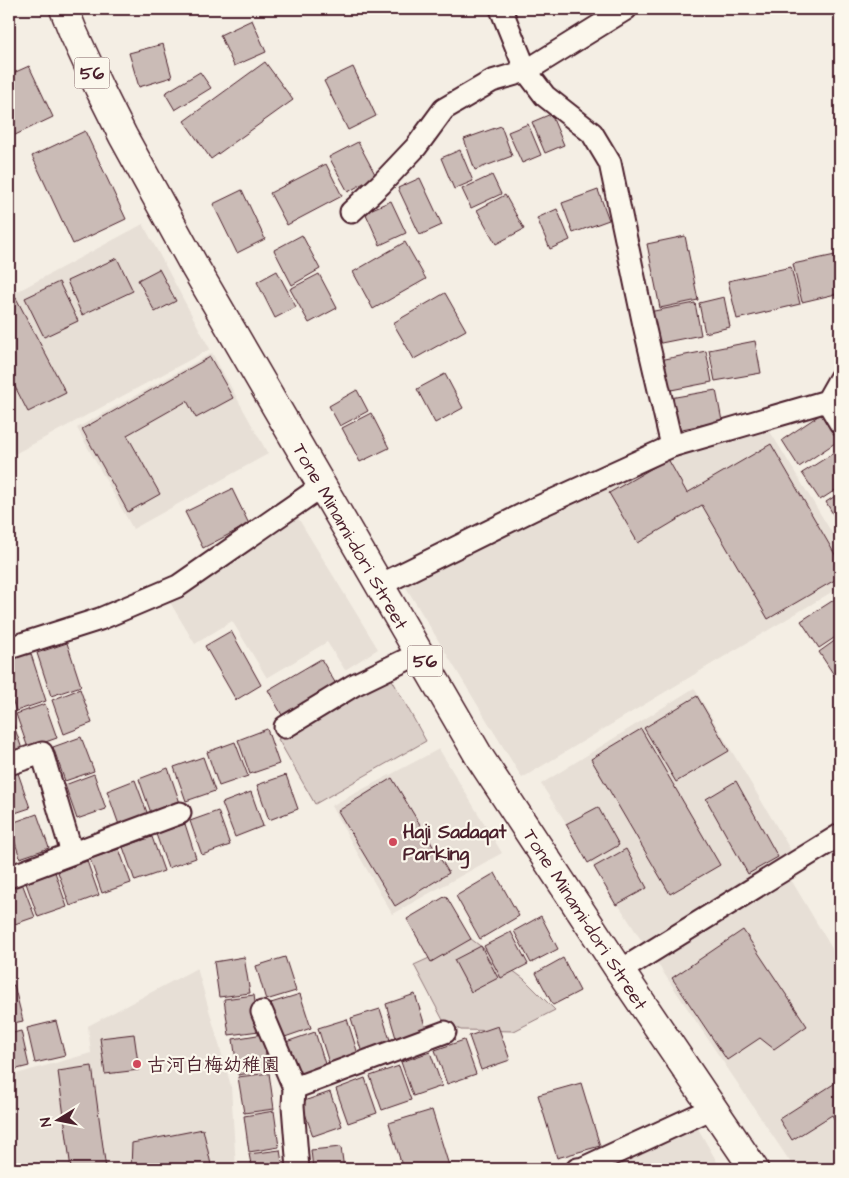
<svg xmlns="http://www.w3.org/2000/svg" width="849" height="1178" font-family="'Architects Daughter','Klee One',sans-serif">
<style>
.built{fill:#e7dfd6}
.green{fill:#dbd0c9;stroke:#92787a}
.building{fill:#cabbb6;stroke:#4a1f2b}
.lines{fill:none;stroke-linecap:round;stroke-linejoin:round}
.street-casing{stroke:#4a1f2b;stroke-width:25}
.primary-casing{stroke:#4a1f2b;stroke-width:31}
.street{stroke:#fbf7ec;stroke-width:21}
.primary{stroke:#fbf7ec;stroke-width:28}
.poi-dot{fill:#d1495b;stroke:#fbf7ec;stroke-width:2}
.labels{text-anchor:middle;stroke-width:4.5;stroke-linejoin:round;paint-order:stroke}
.shield{fill:#fbf7ec;stroke:#7f6065;stroke-width:1}
.shield-label{font-size:18px;font-weight:bold;fill:#4a1f2b}
.street-label{font-size:19px;fill:#4a1f2b;stroke:#fbf7ec}
.poi-label{font-size:19px;font-weight:bold;fill:#4a1f2b;stroke:#fbf7ec;text-anchor:start}
</style>
<rect width="100%" height="100%" fill="#f4eee4"/>
<filter id="ink" filterUnits="userSpaceOnUse"><feTurbulence type="fractalNoise" baseFrequency=".02" numOctaves="2"/><feDisplacementMap in="SourceGraphic" scale="10" xChannelSelector="R" yChannelSelector="G"/><feConvolveMatrix kernelMatrix="1 2 1 2 8 2 1 2 1" color-interpolation-filters="sRGB"/></filter>
<g filter="url(#ink)">
<g class="built">
<polygon points="143,224 210,349 9,457 9,296"/>
<polygon points="212,353 268,454 133,529 77,428"/>
<polygon points="763,420 840,546 840,587 522,778 404,584 672,446"/>
<polygon points="298,518 378,649 345,670 327,642 267,678 232,621 195,644 168,599"/>
<polygon points="694,688 793,854 645,946 541,784"/>
<polygon points="439,749 502,853 392,914 331,806"/>
<polygon points="790,878 840,962 840,1165 833,1169 795,1169 655,960"/>
<polygon points="197,968 231,1086 236,1169 9,1169 9,1076 91,1053 88,1026"/>
<polygon points="692,1118 721,1169 577,1169"/>
</g>
<g class="green">
<polygon points="390,676 426,741 315,804 278,739"/>
<polygon points="471,939 524,979 555,1010 514,1031 461,1030 444,1022 414,965"/>
</g>
<g class="building">
<polygon points="252,20 266,52 234,66 220,35"/>
<polygon points="163,44 172,77 139,87 129,53"/>
<polygon points="265,62 293,100 211,159 184,121"/>
<polygon points="29,66 53,117 13,136 9,127 9,75"/>
<polygon points="353,67 376,116 348,130 324,81"/>
<polygon points="200,72 211,88 175,110 165,93"/>
<polygon points="551,114 564,145 545,153 532,122"/>
<polygon points="528,124 541,155 522,163 508,132"/>
<polygon points="501,126 512,156 475,170 464,139"/>
<polygon points="85,131 126,219 73,244 32,156"/>
<polygon points="358,142 376,176 348,192 329,157"/>
<polygon points="460,150 473,181 454,189 441,158"/>
<polygon points="326,164 342,196 287,225 270,193"/>
<polygon points="492,175 501,194 471,208 462,189"/>
<polygon points="420,178 442,225 420,235 398,188"/>
<polygon points="242,190 265,239 237,253 213,204"/>
<polygon points="598,190 609,220 573,233 562,203"/>
<polygon points="505,195 524,229 496,244 477,210"/>
<polygon points="391,201 406,233 380,245 365,212"/>
<polygon points="557,209 570,240 550,249 537,218"/>
<polygon points="302,235 320,269 292,285 274,250"/>
<polygon points="685,236 698,300 660,308 647,244"/>
<polygon points="405,242 426,279 373,309 353,272"/>
<polygon points="840,254 840,293 802,302 793,264"/>
<polygon points="117,258 133,291 82,315 67,281"/>
<polygon points="791,267 800,304 737,319 728,281"/>
<polygon points="159,269 176,301 155,312 138,280"/>
<polygon points="277,271 296,307 275,318 257,282"/>
<polygon points="319,274 337,308 309,323 290,289"/>
<polygon points="59,282 78,321 44,337 25,298"/>
<polygon points="445,293 466,330 414,359 393,323"/>
<polygon points="15,296 66,393 28,412 9,375 9,300"/>
<polygon points="724,297 730,327 705,333 699,303"/>
<polygon points="695,303 701,335 656,344 649,312"/>
<polygon points="755,341 761,373 715,381 709,350"/>
<polygon points="706,351 712,382 666,391 660,360"/>
<polygon points="210,357 233,398 196,418 187,401 127,435 160,494 128,512 82,429"/>
<polygon points="445,374 463,408 435,423 417,389"/>
<polygon points="357,390 368,411 340,426 329,406"/>
<polygon points="716,390 722,421 677,430 670,398"/>
<polygon points="371,413 389,448 360,462 342,428"/>
<polygon points="821,414 838,441 799,467 782,440"/>
<polygon points="771,444 840,563 840,577 768,619 702,505 638,543 609,493 668,459 687,493"/>
<polygon points="840,449 840,487 820,500 802,473"/>
<polygon points="232,489 249,524 203,548 185,512"/>
<polygon points="840,493 840,526 826,502"/>
<polygon points="840,596 840,634 819,648 801,621"/>
<polygon points="231,631 261,685 236,700 205,646"/>
<polygon points="840,637 840,675 836,678 819,652"/>
<polygon points="67,643 81,686 51,696 37,653"/>
<polygon points="29,648 46,701 16,711 9,689 9,655"/>
<polygon points="321,659 336,684 282,715 268,690"/>
<polygon points="80,689 92,723 64,734 52,700"/>
<polygon points="697,696 729,751 676,782 644,728"/>
<polygon points="45,704 57,738 28,748 16,714"/>
<polygon points="11,717 23,752 9,757 9,718"/>
<polygon points="267,729 279,764 250,774 238,740"/>
<polygon points="641,729 720,865 670,894 591,759"/>
<polygon points="81,737 94,771 65,781 53,747"/>
<polygon points="235,742 248,776 219,786 207,752"/>
<polygon points="203,757 215,791 186,801 174,767"/>
<polygon points="168,768 180,803 151,813 139,779"/>
<polygon points="18,773 30,808 9,815 9,776"/>
<polygon points="94,774 106,809 77,819 65,785"/>
<polygon points="286,775 298,809 269,820 257,785"/>
<polygon points="392,778 449,873 395,906 338,811"/>
<polygon points="135,780 148,815 119,825 107,791"/>
<polygon points="736,781 778,857 748,874 706,799"/>
<polygon points="251,792 263,826 235,837 222,803"/>
<polygon points="598,807 619,845 588,863 566,824"/>
<polygon points="218,811 230,845 202,855 190,821"/>
<polygon points="37,814 49,848 20,858 9,824"/>
<polygon points="185,824 196,858 168,868 156,834"/>
<polygon points="152,837 164,871 135,881 123,847"/>
<polygon points="9,845 15,862 9,864"/>
<polygon points="119,849 131,883 102,893 90,859"/>
<polygon points="626,849 647,888 616,905 594,867"/>
<polygon points="87,861 99,895 70,906 58,872"/>
<polygon points="55,872 67,907 38,917 26,883"/>
<polygon points="495,873 519,916 480,939 456,896"/>
<polygon points="22,883 35,917 9,926 9,888"/>
<polygon points="446,896 471,939 431,962 407,919"/>
<polygon points="541,916 558,949 531,963 514,931"/>
<polygon points="743,930 807,1026 774,1049 760,1038 727,1060 672,978"/>
<polygon points="511,932 528,964 501,978 484,946"/>
<polygon points="481,946 498,978 471,992 454,960"/>
<polygon points="244,957 250,993 219,997 214,962"/>
<polygon points="285,957 296,991 266,1000 256,966"/>
<polygon points="563,958 580,991 553,1005 536,973"/>
<polygon points="14,985 23,1021 9,1024 9,987"/>
<polygon points="300,994 311,1028 282,1038 271,1003"/>
<polygon points="415,994 426,1029 396,1038 386,1004"/>
<polygon points="254,995 259,1031 229,1035 224,999"/>
<polygon points="380,1009 391,1043 362,1053 351,1018"/>
<polygon points="347,1019 358,1054 329,1063 318,1028"/>
<polygon points="56,1021 65,1056 35,1063 27,1028"/>
<polygon points="498,1026 510,1060 481,1070 469,1036"/>
<polygon points="21,1031 29,1066 9,1071 9,1034"/>
<polygon points="315,1032 326,1067 297,1076 286,1042"/>
<polygon points="134,1034 139,1070 105,1074 100,1038"/>
<polygon points="263,1034 268,1070 238,1075 233,1039"/>
<polygon points="464,1040 476,1074 447,1084 435,1050"/>
<polygon points="430,1052 442,1086 413,1096 401,1062"/>
<polygon points="92,1066 106,1169 71,1169 58,1071"/>
<polygon points="399,1066 411,1100 382,1110 370,1076"/>
<polygon points="269,1073 274,1109 244,1113 238,1077"/>
<polygon points="365,1078 377,1113 348,1123 336,1089"/>
<polygon points="840,1080 840,1129 832,1115 792,1140 779,1119"/>
<polygon points="581,1083 600,1146 557,1158 538,1095"/>
<polygon points="330,1092 342,1126 313,1136 301,1102"/>
<polygon points="432,1110 450,1169 403,1169 389,1123"/>
<polygon points="274,1111 279,1147 249,1152 244,1116"/>
<polygon points="203,1129 212,1169 131,1169 132,1143"/>
<polygon points="341,1147 344,1169 313,1169 311,1150"/>
<polygon points="280,1150 283,1169 252,1169 249,1154"/>
</g>
<g class="lines">
<g class="street-casing">
<g id="street">
<polyline points="501,9 526,71 545,96 592,133 610,163 644,325 672,446"/>
<polyline points="351,212 381,184 416,147 444,109 492,81 526,71 626,9"/>
<polyline points="827,401 840,423"/>
<polyline points="380,585 536,508 672,446 827,401 840,378"/>
<polyline points="9,648 100,619 178,586 322,486"/>
<polyline points="285,727 354,685 420,653"/>
<polyline points="9,764 42,753 72,853"/>
<polyline points="9,877 180,813"/>
<polyline points="620,971 840,835"/>
<polyline points="262,1012 294,1088 293,1106 298,1169"/>
<polyline points="294,1088 445,1032"/>
<polyline points="577,1169 583,1168 713,1108"/>
</g>
</g>
<g class="primary-casing">
<polyline id="primary" points="64,9 74,34 99,88 123,136 196,269 480,758 620,971 754,1169"/>
</g>
<use href="#street" class="street"/>
<use href="#primary" class="primary"/>
</g>
</g>
<g class="poi-dot">
<circle cx="393" cy="842" r="5"/>
<circle cx="137" cy="1064" r="5"/>
</g>
<g class="labels">
<g class="shield">
<rect x="74.5" y="57.5" width="35" height="31" rx="4"/>
<rect x="407.5" y="645.5" width="35" height="31" rx="4"/>
</g>
<g class="shield-label">
<text x="92" y="79">56</text>
<text x="425" y="667">56</text>
</g>
<g class="street-label">
<text transform="translate(351 536) rotate(60)" y="7">Tone Minami-dori Street</text>
<text transform="translate(586 919) rotate(57)" y="7">Tone Minami-dori Street</text>
</g>
<g class="poi-label">
<text x="403" y="838">Haji Sadaqat<tspan x="403" dy="22">Parking</tspan></text>
<text x="147" y="1071">古河白梅幼稚園</text>
</g>
</g>
<rect width="849" height="1178" fill="none" stroke="#fbf7ec" stroke-width="30"/>
<rect x="15" y="15" width="819" height="1148" fill="none" stroke="#4a1f2b" stroke-width="2" filter="url(#ink)"/>
<g transform="translate(58 1120) rotate(260)" stroke="#fbf7ec" stroke-width="4" paint-order="stroke">
<path d="M0-4L9 19L0 12L-9 19Z" fill="#4a1f2b"/>
<text y="-8" font-size="14" font-weight="bold" text-anchor="middle" fill="#4a1f2b">N</text>
</g>
</svg>
